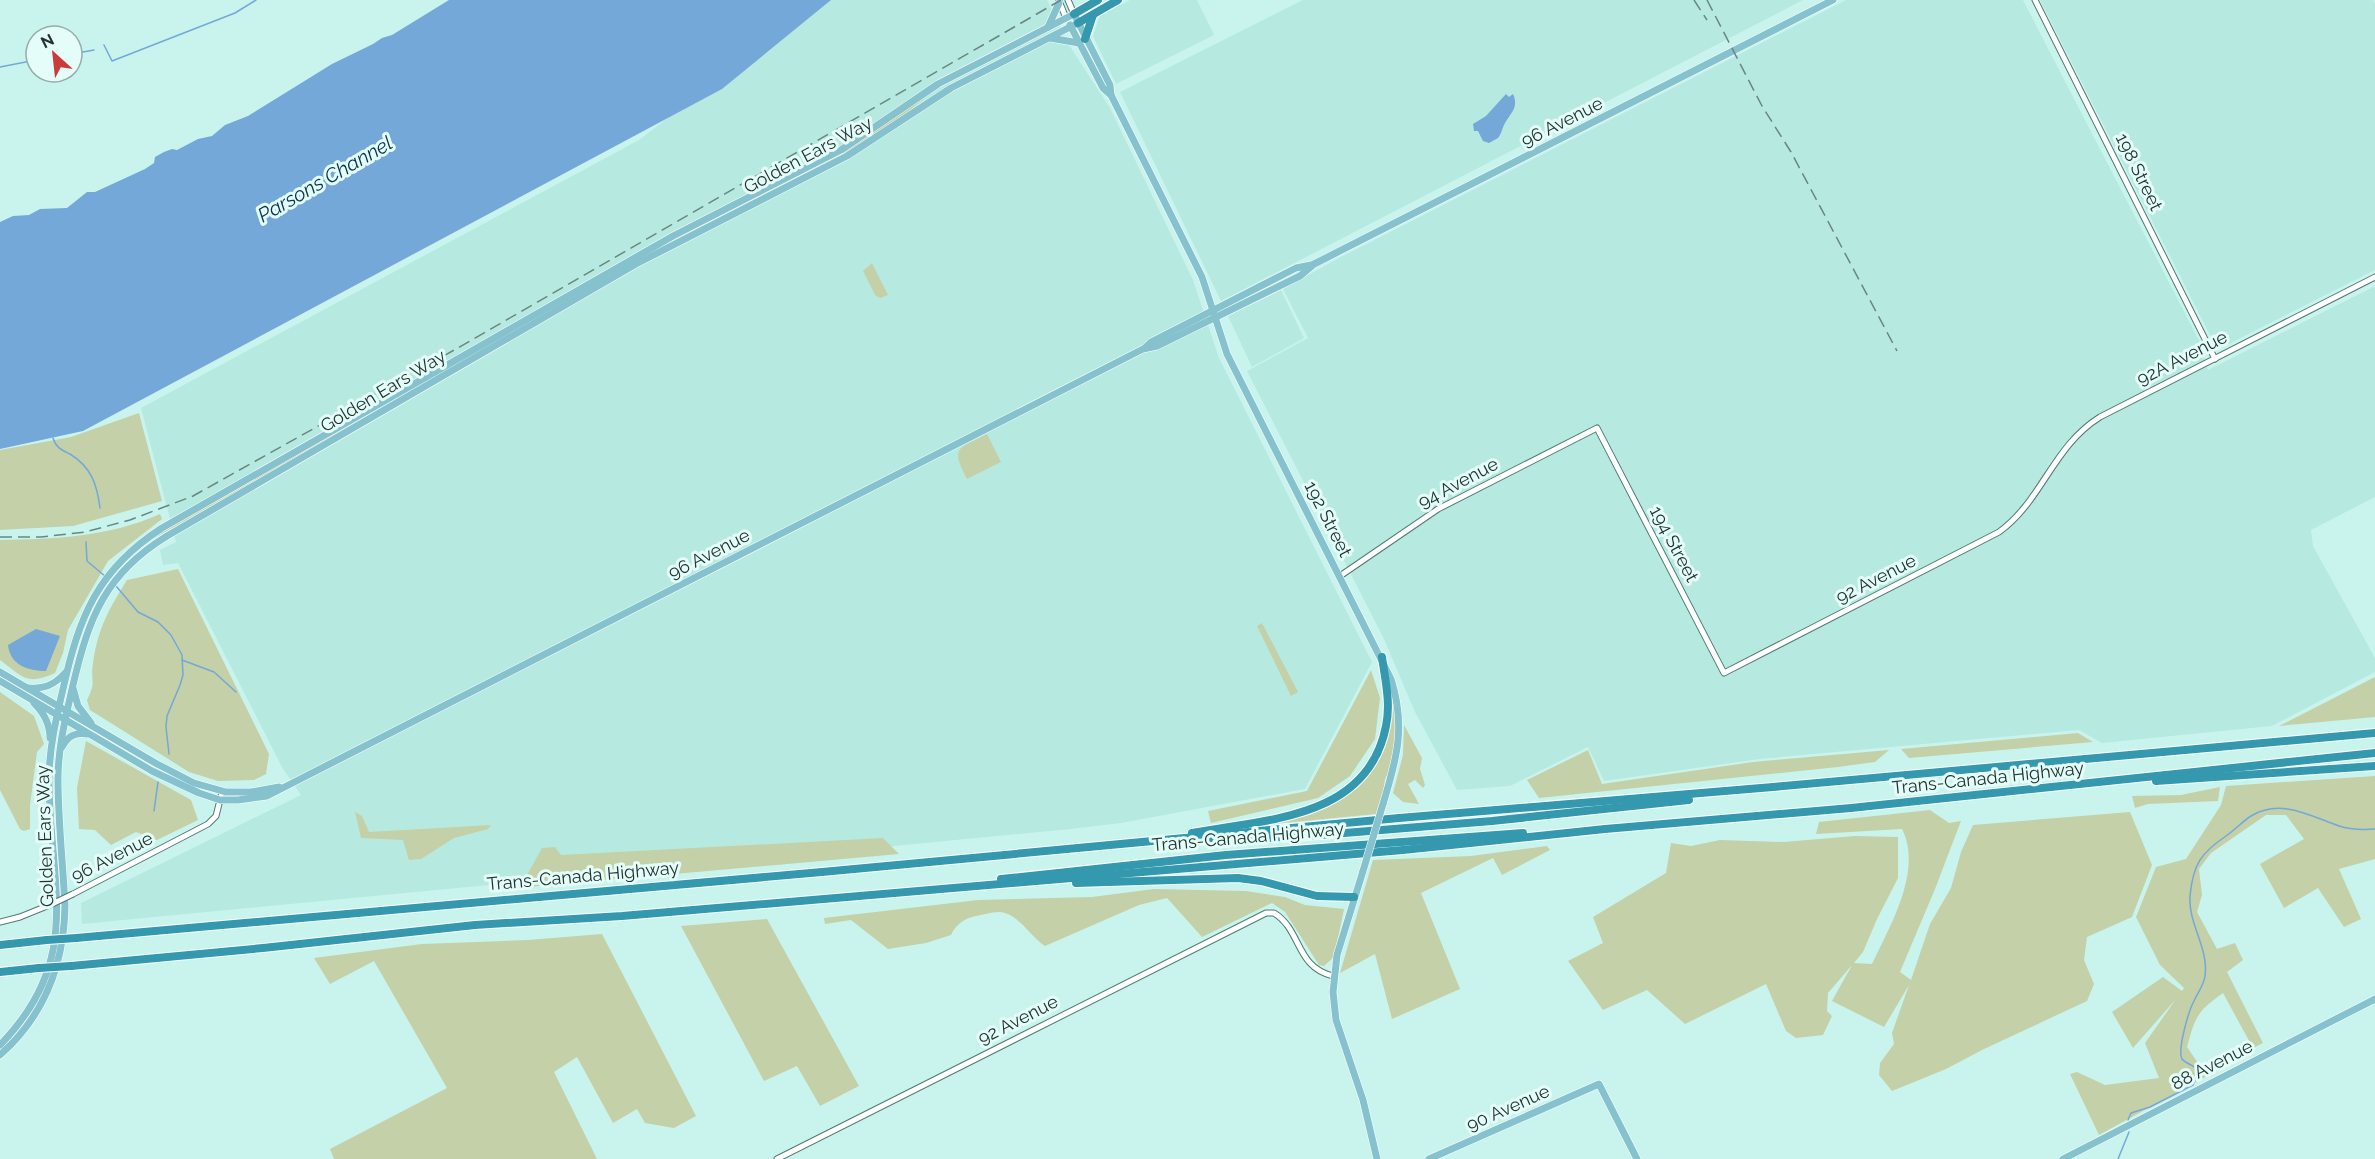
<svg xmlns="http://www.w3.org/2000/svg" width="2375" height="1159" font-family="Raleway,sans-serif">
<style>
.built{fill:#b6eae1}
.green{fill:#c4d0a7}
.water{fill:#73a8d8}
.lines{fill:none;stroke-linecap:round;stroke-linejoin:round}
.stream{stroke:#73a8d8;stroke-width:1.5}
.minor-casing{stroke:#517972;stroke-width:7}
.major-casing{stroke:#fff;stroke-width:8}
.highway-casing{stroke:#fff;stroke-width:10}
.minor{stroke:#fff;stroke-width:5}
.major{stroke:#85c2ce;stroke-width:7}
.highway{stroke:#3499ae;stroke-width:8}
.rail{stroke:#6a8681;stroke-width:1.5;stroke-dasharray:12 6;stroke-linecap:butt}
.minor-bridge-casing{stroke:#517972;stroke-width:7;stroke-linecap:butt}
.major-bridge-casing{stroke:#fff;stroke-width:8;stroke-linecap:butt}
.highway-bridge-casing{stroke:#fff;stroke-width:10;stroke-linecap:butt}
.minor-bridge{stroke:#fff;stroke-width:5}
.major-bridge{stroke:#85c2ce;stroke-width:7}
.highway-bridge{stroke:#3499ae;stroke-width:8}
.labels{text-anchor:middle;stroke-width:6;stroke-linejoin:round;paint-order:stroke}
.street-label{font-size:18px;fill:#223330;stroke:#e4fdf9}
.water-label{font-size:20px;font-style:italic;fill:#083151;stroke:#e4fdf9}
</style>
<rect width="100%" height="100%" fill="#c9f4ed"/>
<g class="built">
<polygon points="822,0 1047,0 1071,48 1110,108 1193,280 1219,358 1372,662 1305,789 1121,823 1071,829 82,924 81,903 301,795 283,769 178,563 163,565 160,550 176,542 141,408 639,140"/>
<polygon points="1130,0 1197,0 1214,35 1116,84 1093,36 1100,16"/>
<polygon points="1303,0 1803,0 1221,301 1120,92"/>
<polygon points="1846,0 2023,0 2203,348 2203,356 2208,370 2375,286 2375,497 2311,530 2313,546 2375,658 2375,672 2272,726 2102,743 2079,730 1760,759 1604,781 1588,747 1510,786 1457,790 1415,712 1384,639 1247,371 1308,338 1283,289 1337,259"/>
<polygon points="2040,0 2373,0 2375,5 2375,270 2225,346 2215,345"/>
<polygon points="1281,290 1304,338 1252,367 1228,316"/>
</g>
<g class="green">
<polygon points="937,88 891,125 840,157 653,251 676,237 831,158"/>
<polygon points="872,263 888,295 880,298 875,295 863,271"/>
<polygon points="382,405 334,436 151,540 165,530"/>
<polygon points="139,413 162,501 73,526 0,530 0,450 71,437"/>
<path d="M987,434l14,28 -34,17c-17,-33 -9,-30 20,-45z"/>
<path d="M160,514l2,5 -54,42 -40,69 -5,23 -8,20c-29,13 -32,4 -55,-13v-120c55,-1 109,-3 160,-26z"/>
<path d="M178,569l91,185 -3,20 -12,6 -36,1 -29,-9 -99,-62 -3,-10c10,-19 3,-19 6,-37 5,-35 16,-54 34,-83z"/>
<polygon points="1262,623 1298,692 1291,696 1257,626"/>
<polygon points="1371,670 1380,698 1375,739 1350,776 1318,798 1211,823 1208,811 1307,791"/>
<polygon points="2375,677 2375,717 2279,726"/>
<polygon points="0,692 34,716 44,744 37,752 30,805 30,829 24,831 20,829 0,790"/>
<polygon points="1393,702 1397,732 1392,767 1385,779 1382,800 1376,814 1263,825 1314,813 1331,805 1357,786 1367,775 1389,703"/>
<polygon points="1404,725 1422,758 1420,769 1425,785 1423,788 1415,780 1408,784 1419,804 1403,802 1393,793 1403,755"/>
<polygon points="2078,733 2093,742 1909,758 1901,749"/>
<polygon points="86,741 191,800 198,820 157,840 136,832 111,845 95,830 79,829 77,788"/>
<polygon points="1588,750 1602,784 1753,762 1889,750 1875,762 1838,767 1539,798 1527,780"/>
<path d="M2375,776v83l-36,10 22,50 -17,8 -26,-39 -34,20 -24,-44 44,-25 -18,-24h-20l-55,38 -12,16 3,26 -5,17 20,37 18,-6 8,17 -16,12 36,71 -10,5 -30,-55c-26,19 -27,22 -36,54l20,29 -108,59 -29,-61 7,-2 28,13 54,-7 -14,-35 31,-44 -43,49 -21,-36 51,-35 19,14 2,-3 -24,-23 -24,-48 20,-50 30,-8 35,-54 5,-19z"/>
<polygon points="2220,787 2218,801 2148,804 2135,808 2132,796 2181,795"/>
<path d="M1930,810l19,13 12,-2 -26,68 -35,83 11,8 19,-56 21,-36 10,-36 12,-27 157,-13 22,53 -20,52 -45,20 -3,23 10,24 -7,17 -105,49 -36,19 -54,22 -13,-16 1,-12 14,-19 -2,-11 17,-48 -25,42 -52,-26 20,-36 -24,28 -1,18 5,5 -9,19 -27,3 -10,-7 -20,-47 -81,40 -38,-34 -44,20 -35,-49 35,-18 -10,-26 73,-44 5,-30 20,3 29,-6 64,2 71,-6 43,1v41l-21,41 -14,33 -9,11 18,1c18,-38 51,-94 30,-135l-86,5 3,-12z"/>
<polygon points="355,812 362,816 369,832 491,825 488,829 454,838 421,859 409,860 403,840 361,838"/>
<polygon points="883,838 899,854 528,887 526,877 542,848 555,847 561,855"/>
<polygon points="1547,846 1550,850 1502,875 1493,858 1421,893 1460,989 1392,1019 1375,954 1340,973 1373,860 1471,856"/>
<path d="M1154,889l92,2 39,6 20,8 39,4 -10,48 -10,9 -5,-1 -34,-53 -13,-9 -70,34 -35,-39 -28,7 -94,41c-14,-9 -24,-28 -40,-33 -8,-3 -21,2 -29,3 -11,2 -20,8 -25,19l-25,8 -38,6 -37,-29 -26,4 -1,-6 154,-18 114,-3z"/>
<polygon points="767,919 859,1086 820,1106 797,1066 764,1081 681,926"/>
<polygon points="602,934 696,1116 674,1128 645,1123 637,1109 613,1123 577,1057 554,1072 597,1159 334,1159 330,1149 447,1088 374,961 330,984 314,958 422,944 528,940"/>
</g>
<g class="water">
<polygon points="449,0 831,0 722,89 83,431 0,449 0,222 13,216 29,215 40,209 67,208 87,192 95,192 145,169 154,163 155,157 164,152 172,149 177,150 198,139 212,136 225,125 248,116 332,64 373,44 382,38 392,35"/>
<path d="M1506,94l3,3 4,-3c6,13 -2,19 -8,29 -3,5 -3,10 -7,15l-9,5 -6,-2 -5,-10h-4l-1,-7 13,-8z"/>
<path d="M36,629l24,7 -14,35c-18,0 -36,-6 -38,-26z"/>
</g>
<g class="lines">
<g class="stream">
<polyline points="104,45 112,61 235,13 256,0"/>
<polyline points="72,54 94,50"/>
<polyline points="0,67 36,60"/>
<path d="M53,438c3,10 9,12 17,16 21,13 27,30 30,54"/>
<polyline points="86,542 87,561 106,577"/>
<polyline points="116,586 138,612 158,622 171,635 182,655 183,675 180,685 167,716 166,727 169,754"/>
<polyline points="182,660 214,672 236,692"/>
<polyline points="154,811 158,782"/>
<path d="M2128,1120l3,-7 19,-6 43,-22 4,-10v-6c-4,-4 -12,-6 -15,-10 -5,-9 7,-49 12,-58 4,-9 10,-16 11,-25 4,-28 -17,-52 -15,-80 3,-32 11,-43 36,-60 9,-6 17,-15 25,-20 30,-18 59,0 88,10 12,4 23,4 36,3"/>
<polyline points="2118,1159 2129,1132"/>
</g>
<g class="minor-casing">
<g id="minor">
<polyline points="1068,0 1074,14"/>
<polyline points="2035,0 2215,359"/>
<polyline points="1059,1 1066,18"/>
<path d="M1340,576l98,-67 159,-81 127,245 275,-141c44,-32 53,-85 101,-115l275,-140"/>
<polyline points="73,894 208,824 216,816 222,792"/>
<polyline points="0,922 20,917 52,904"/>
<path d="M777,1159l489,-246h8c28,17 21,54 59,63"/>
</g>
</g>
<g class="major-casing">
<g id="major">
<polyline points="1070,25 1103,88 1111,95"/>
<polyline points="1048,27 1059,3"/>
<polyline points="1050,38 1079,43"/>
<polyline points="1145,348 1151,342 1296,268 1311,265"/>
<polyline points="0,672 157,764 194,783 226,792 251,792 279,787"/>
<polyline points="0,681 152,771 199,793 220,800 238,800 267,796 1143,349 1157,346 1300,276 1314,264 1326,258 1833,0"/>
<path d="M28,688c17,1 26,-3 37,-15"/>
<polyline points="73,688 78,706 91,723"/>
<path d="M34,703c10,10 16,21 16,35"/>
<path d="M62,747c6,-11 13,-15 25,-13"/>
<polyline points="1363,871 1337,955 1333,992 1336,1020 1363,1100 1377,1159"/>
<path d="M0,1045c85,-87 49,-160 49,-266 0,-30 7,-60 14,-90 16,-72 34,-119 99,-161l511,-292 168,-86 97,-66 136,-70 36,71 1,10 91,182 25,77 164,325c15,47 6,79 -8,125"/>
<path d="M0,1055c44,-39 64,-91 65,-149 -2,-42 -7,-85 -7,-127 0,-32 8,-63 15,-94 16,-68 32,-111 94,-149l469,-272 211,-108 104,-68 127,-65"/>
<polyline points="1429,1159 1599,1084 1637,1159"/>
<polyline points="2063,1159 2375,999"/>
</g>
</g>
<g class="highway-casing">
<g id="highway">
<polyline points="1074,14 1098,0"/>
<polyline points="1078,23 1118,0"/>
<polyline points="1085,39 1093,15"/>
<polyline points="2156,781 2375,766"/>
<path d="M1192,833c75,-14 176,-14 194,-107 5,-23 -1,-47 -4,-69"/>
<polyline points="1212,841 1320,835 1492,821 1689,800"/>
<polyline points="1001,879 1226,855 1523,833"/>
<polyline points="1076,883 1238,878 1261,881 1317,896 1354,897"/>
<polyline points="76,938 822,872 1399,818 1773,787 2375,733"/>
<polyline points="0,945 47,940"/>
<polyline points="71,966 263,948 475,925 622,916 1403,850 1605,829 1851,808 2375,753"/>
<polyline points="0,972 39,968"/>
</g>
</g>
<use href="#minor" class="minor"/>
<use href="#major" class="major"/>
<use href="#highway" class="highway"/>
<g class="rail">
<polyline points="1694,0 1707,20"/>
<polyline points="1707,0 1762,106 1791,152 1897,351"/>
<polyline points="0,537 41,537 85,532 130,520 193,496 456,349 1061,0"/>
</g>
<g class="minor-bridge-casing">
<polyline id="minor-bridge" points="52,904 73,894"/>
</g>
<g class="major-bridge-casing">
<polyline id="major-bridge" points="1363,871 1383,804"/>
</g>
<g class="highway-bridge-casing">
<g id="highway-bridge">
<polyline points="47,940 76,938"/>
<polyline points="39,968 71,966"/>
</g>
</g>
<use href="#minor-bridge" class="minor-bridge"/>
<use href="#major-bridge" class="major-bridge"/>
<use href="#highway-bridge" class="highway-bridge"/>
</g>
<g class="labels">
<g class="street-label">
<text transform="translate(1562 122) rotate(-27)" y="6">96 Avenue</text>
<text transform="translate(808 155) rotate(-28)" y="6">Golden Ears Way</text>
<text transform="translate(2139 172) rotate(64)" y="6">198 Street</text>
<text transform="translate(2182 358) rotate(-27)" y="6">92A Avenue</text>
<text transform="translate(383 391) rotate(-31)" y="6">Golden Ears Way</text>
<text transform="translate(1458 483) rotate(-28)" y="6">94 Avenue</text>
<text transform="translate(1328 519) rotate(63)" y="6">192 Street</text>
<text transform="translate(1674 544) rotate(62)" y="6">194 Street</text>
<text transform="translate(709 554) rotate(-27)" y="6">96 Avenue</text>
<text transform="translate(1876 579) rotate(-27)" y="6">92 Avenue</text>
<text transform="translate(1988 778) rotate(-6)" y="6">Trans-Canada Highway</text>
<text transform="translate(45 836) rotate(-92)" y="6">Golden Ears Way</text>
<text transform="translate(1248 837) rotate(-5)" y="6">Trans-Canada Highway</text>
<text transform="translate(112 857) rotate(-27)" y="6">96 Avenue</text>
<text transform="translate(583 876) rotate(-5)" y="6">Trans-Canada Highway</text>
<text transform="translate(1018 1020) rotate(-27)" y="6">92 Avenue</text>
<text transform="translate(2212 1065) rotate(-27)" y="6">88 Avenue</text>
<text transform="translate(1508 1108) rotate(-24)" y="6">90 Avenue</text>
</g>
<g class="water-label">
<text transform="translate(325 179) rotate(-30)" y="7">Parsons Channel</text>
</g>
</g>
<g transform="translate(54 54) rotate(333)"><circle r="28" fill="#e4fdf9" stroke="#96aca9" stroke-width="1.5"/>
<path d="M0-4.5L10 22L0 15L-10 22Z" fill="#ca3b3b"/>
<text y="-9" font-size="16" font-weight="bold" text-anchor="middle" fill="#223330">N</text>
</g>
</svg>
